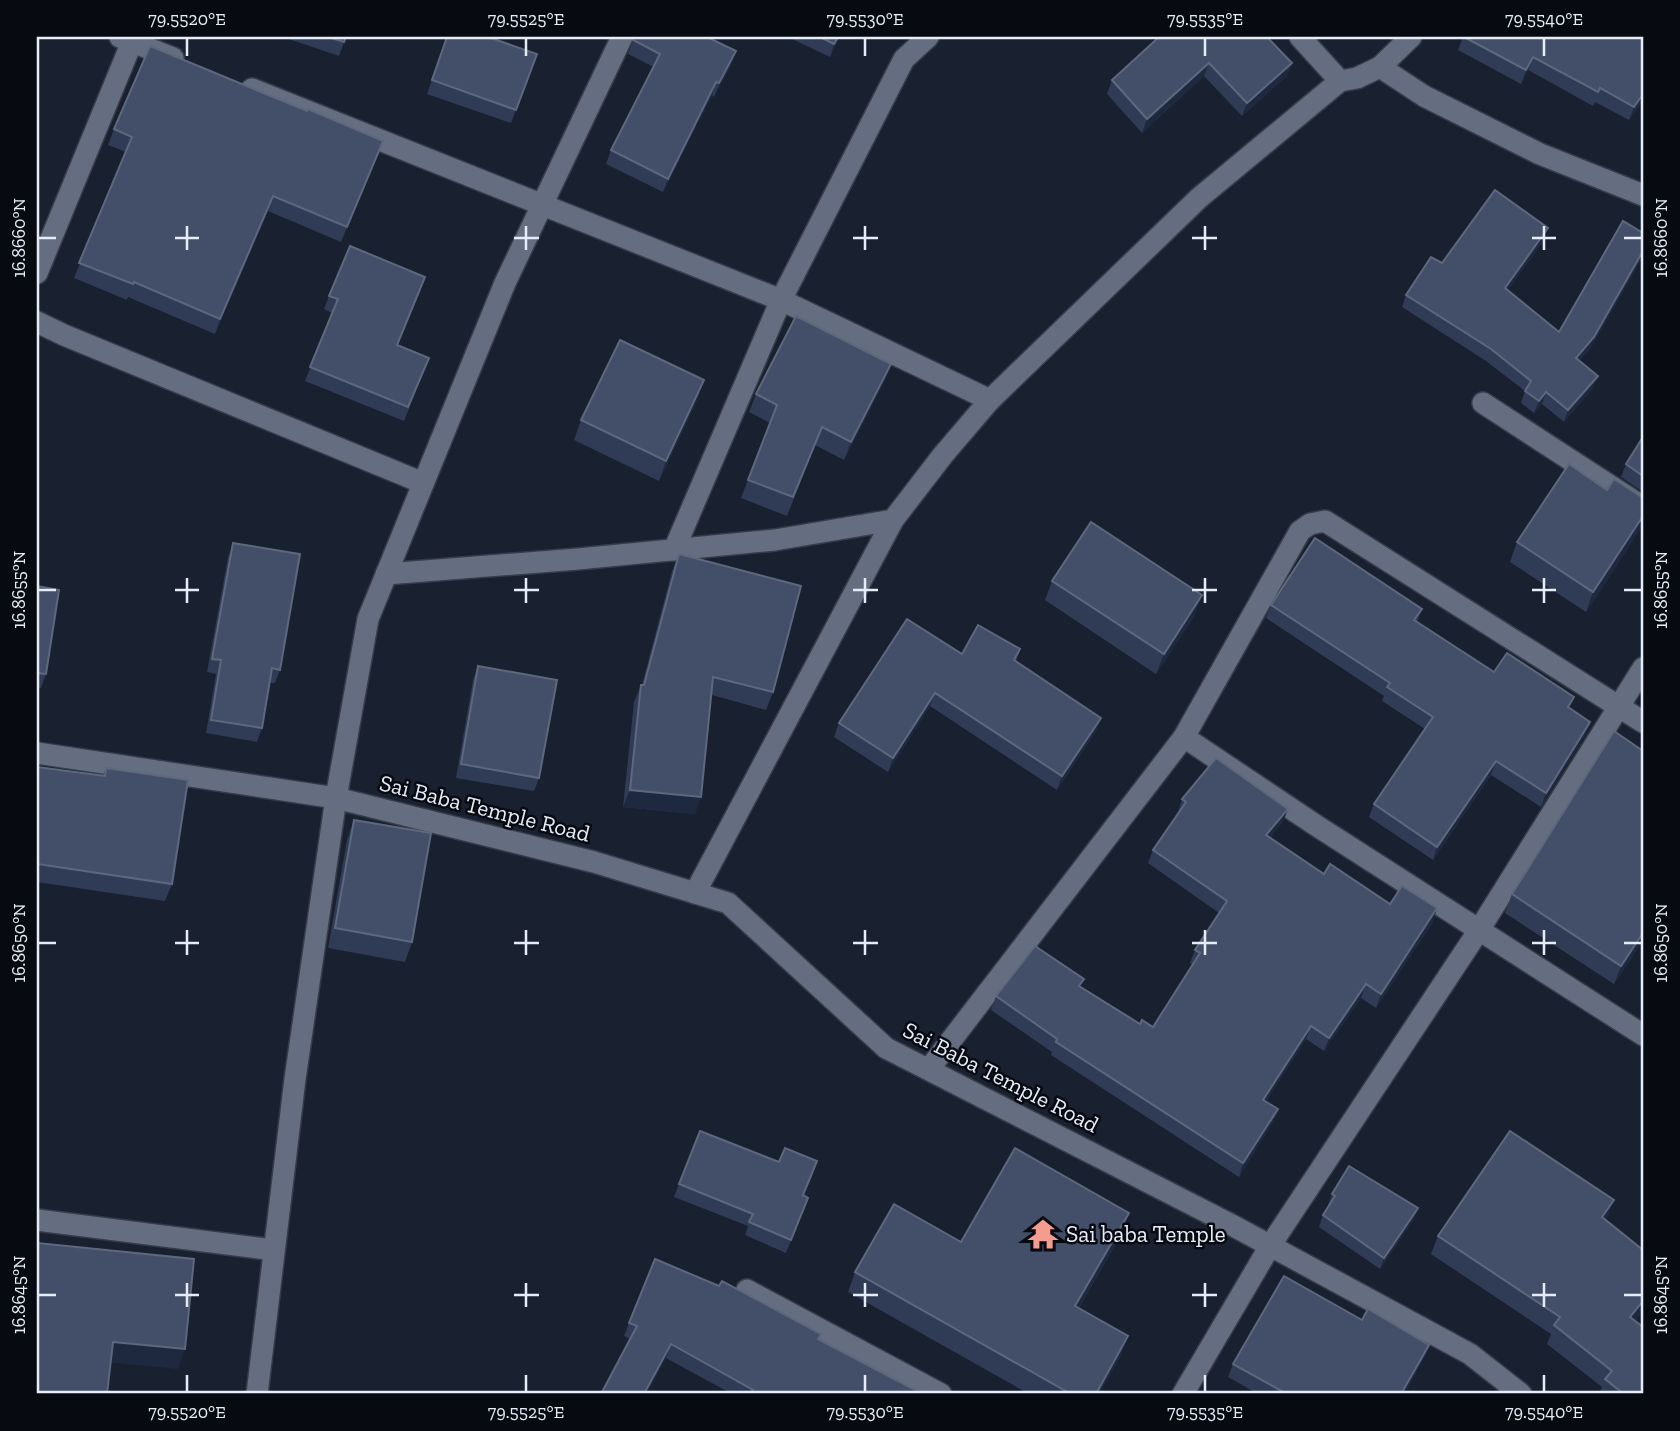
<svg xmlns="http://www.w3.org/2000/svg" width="1680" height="1431" font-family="'Zilla Slab',serif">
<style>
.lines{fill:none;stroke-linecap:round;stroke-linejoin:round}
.street-casing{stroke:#373c48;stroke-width:24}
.street{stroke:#656e81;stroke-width:21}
.wall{fill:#303c56}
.shaded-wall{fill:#1e2940}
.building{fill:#434f68;stroke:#5d687e;stroke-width:2}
.ticks{fill:none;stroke:#e7edf8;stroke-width:2.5}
.labels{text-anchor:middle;stroke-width:5;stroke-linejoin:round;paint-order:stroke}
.street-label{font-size:23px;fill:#e7edf8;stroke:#070a11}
.poi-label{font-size:23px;fill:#e7edf8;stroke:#070a11;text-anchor:start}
.neatline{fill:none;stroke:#e7edf8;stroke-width:2.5}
.ticks-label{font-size:18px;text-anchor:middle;fill:#e7edf8}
</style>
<rect width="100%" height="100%" fill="#192030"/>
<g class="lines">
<g class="street-casing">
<g id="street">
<polyline points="120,37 173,58"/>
<polyline points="1300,37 1340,81 1357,78 1380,67 1424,96 1540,154 1643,195"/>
<polyline points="1380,67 1411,37"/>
<polyline points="252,89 781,300 904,59 928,37"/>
<polyline points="37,273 134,37"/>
<polyline points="37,322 64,335 423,483"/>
<polyline points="1483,403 1643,507"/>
<polyline points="674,550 781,300 990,400 1199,198 1340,81"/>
<polyline points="386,574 578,559 775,540 893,520 943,455 990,400"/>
<polyline points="1184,737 1300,531 1310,524 1325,521 1643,722"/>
<polyline points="37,753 336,798 594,862 728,903 886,1048 1230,1224 1470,1354 1521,1394"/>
<polyline points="695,893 893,520"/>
<polyline points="929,1069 1184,737 1317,826 1643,1035"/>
<polyline points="37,1220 274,1250"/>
<polyline points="747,1290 941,1394"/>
<polyline points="257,1394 295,1079 336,798 368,619 505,283 622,37"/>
<polyline points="1183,1394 1270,1246 1479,930 1643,668"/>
</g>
</g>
<use href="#street" class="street"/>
</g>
<g class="wall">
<polygon points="283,37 346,37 339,56"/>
<polygon points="447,37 537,54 511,123 427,94"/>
<polygon points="634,37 707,37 731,65 714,97 712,95 663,192 606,164 611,150 654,67 628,54 634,39"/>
<polygon points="788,37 840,37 830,57"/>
<polygon points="1159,37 1292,63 1287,76 1242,116 1204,76 1142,133 1107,94 1112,80"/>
<polygon points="1463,37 1643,37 1643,100 1629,120 1595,102 1593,106 1528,70 1521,84 1458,50"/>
<polygon points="114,129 378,156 341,242 268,211 215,334 128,297 127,300 74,278 126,152 108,145"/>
<polygon points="1643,233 1643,256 1590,349 1579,361 1593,388 1564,422 1542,404 1534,413 1521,403 1525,391 1486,361 1402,307 1406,295 1442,263 1544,240 1508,290 1559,332"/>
<polygon points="420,291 397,345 429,358 404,421 305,381 332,313 324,309 329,296"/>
<polygon points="891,364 884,382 844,460 815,445 787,516 741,498 770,423 749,412 756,394"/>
<polygon points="704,380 697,400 659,481 574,440 581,420"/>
<polygon points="1643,437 1643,492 1621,477 1626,464"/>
<polygon points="1607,490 1643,498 1643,525 1586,612 1510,562 1517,542"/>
<polygon points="233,543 280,670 275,683 270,683 262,728 257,742 206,733 216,674 207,672 228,557"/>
<polygon points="679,554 773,692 766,710 712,695 695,814 623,807 634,702 641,685 642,685 672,571"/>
<polygon points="1052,581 1195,615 1156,674 1045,600"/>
<polygon points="37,586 46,674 41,688 37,687"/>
<polygon points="1271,605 1422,609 1417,622 1494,672 1570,708 1590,722 1585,735 1541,807 1491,775 1433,860 1369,817 1374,804 1425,729 1382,701 1384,696 1266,618"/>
<polygon points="1020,649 1016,661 1101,718 1096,731 1057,790 930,706 888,772 834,737 839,723 962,654"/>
<polygon points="478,666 539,778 534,791 456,778 473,680"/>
<polygon points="37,767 103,776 106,768 172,884 165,901 37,882"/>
<polygon points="1182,799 1283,822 1270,837 1324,874 1390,904 1433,922 1376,1008 1361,998 1324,1051 1306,1039 1266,1101 1278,1109 1273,1122 1239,1177 1051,1055 1052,1052 991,1010 996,996 1081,987 1140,1024 1153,1027 1193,965 1190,963 1195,950 1219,913 1148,863 1153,850 1178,813"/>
<polygon points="354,820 412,942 405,962 328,948 347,840"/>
<polygon points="1512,894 1643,941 1614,984 1505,913"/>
<polygon points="779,1162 813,1174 803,1196 808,1198 786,1253 745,1235 748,1226 674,1197 679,1184"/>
<polygon points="1332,1194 1418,1208 1414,1219 1380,1269 1319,1227 1323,1215 1329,1205 1328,1205"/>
<polygon points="1607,1218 1605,1220 1635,1321 1643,1394 1599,1394 1602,1387 1547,1344 1551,1334 1431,1254 1438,1236"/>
<polygon points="1122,1233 1079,1308 1121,1355 1099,1394 1029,1394 848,1292 855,1272 961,1242"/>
<polygon points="1362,1320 1429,1345 1424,1358 1404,1394 1258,1394 1228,1377 1233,1364"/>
<polygon points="629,1323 821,1334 819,1339 918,1394 732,1394 666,1358 624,1336"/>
</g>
<g class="shaded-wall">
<polygon points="838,37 840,37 830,57 834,44"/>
<polygon points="736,51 731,65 714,97 719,83"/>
<polygon points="1533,57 1528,70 1521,84 1526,70"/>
<polygon points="1209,63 1204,76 1142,133 1147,119"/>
<polygon points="1292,63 1287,76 1242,116 1247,103"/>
<polygon points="716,82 712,95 663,192 668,179"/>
<polygon points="1643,94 1643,100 1629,120 1634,107"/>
<polygon points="383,141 378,156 341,242 347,227"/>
<polygon points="273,196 268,211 215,334 220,319"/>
<polygon points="1548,228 1544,240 1501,300 1505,288"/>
<polygon points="1643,251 1643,256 1590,349 1571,370 1576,358"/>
<polygon points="891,364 884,382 844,460 851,442"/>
<polygon points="1598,376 1593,388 1564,422 1568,410"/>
<polygon points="704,380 697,400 659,481 666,461"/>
<polygon points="1546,392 1542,404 1534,413 1539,401"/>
<polygon points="1643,516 1643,525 1586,612 1593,592"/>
<polygon points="1202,595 1195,615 1156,674 1164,654"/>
<polygon points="935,693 930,706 888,772 893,758"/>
<polygon points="1101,718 1096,731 1057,790 1062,776"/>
<polygon points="1590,722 1585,735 1541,807 1546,793"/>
<polygon points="1496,761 1491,775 1433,860 1437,847"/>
<polygon points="630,790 701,797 695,814 623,807"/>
<polygon points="1288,809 1283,822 1262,848 1266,835"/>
<polygon points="1437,908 1433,922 1376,1008 1381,994"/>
<polygon points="1643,933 1643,941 1614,984 1621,966"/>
<polygon points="1366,984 1361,998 1324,1051 1329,1038"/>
<polygon points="1311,1026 1306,1039 1258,1113 1263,1100"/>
<polygon points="1278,1109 1273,1122 1239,1177 1243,1163"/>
<polygon points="1614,1200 1607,1218 1595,1236 1602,1217"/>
<polygon points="1418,1208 1414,1219 1380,1269 1384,1258"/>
<polygon points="1129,1213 1122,1233 1068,1326 1075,1306"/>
<polygon points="1643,1301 1643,1311 1624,1335 1630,1317"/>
<polygon points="1128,1336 1121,1355 1099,1394 1096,1394"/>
<polygon points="113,1342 185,1349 178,1369 105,1362"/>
<polygon points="671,1344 666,1358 647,1394 644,1394"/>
<polygon points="1429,1345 1424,1358 1404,1394 1401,1394"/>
</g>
<g class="building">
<polygon points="328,37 346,37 344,42"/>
<polygon points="447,37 488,37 537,54 516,110 432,80"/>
<polygon points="635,37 707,37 736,51 719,83 716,82 668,179 611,150 660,54 633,40"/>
<polygon points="820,37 838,37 834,44"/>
<polygon points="1159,37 1267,37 1292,63 1247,103 1209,63 1147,119 1112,80"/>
<polygon points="1464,37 1643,37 1643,94 1634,107 1600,88 1598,92 1533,57 1526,70"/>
<polygon points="150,46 307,111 308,109 383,141 347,227 273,196 220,319 134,282 133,284 79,263 132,137 114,129"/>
<polygon points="1495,190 1548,228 1505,288 1559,332 1623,221 1643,233 1643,251 1594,337 1576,358 1598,376 1568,410 1546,392 1539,401 1525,391 1531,381 1491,349 1406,295 1431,257 1442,263"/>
<polygon points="350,246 425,277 397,345 429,358 408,407 310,367 338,299 329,296"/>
<polygon points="796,316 891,364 851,442 822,427 793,497 748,480 777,405 756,394"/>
<polygon points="620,340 704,380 666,461 581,420"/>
<polygon points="1643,437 1643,476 1626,464"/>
<polygon points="1569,464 1607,490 1614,479 1643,498 1643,516 1593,592 1517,542"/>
<polygon points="1091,522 1202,595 1164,654 1052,581"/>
<polygon points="1315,538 1422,609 1414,620 1494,672 1507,653 1574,697 1568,707 1590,722 1546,793 1496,761 1437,847 1374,804 1433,717 1387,687 1390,683 1271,605"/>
<polygon points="233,543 300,554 280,670 272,668 262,728 211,720 221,660 212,659"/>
<polygon points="679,554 801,586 773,692 713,677 701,797 630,790 641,685 644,685"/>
<polygon points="37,586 59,590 46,674 37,673"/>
<polygon points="907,619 962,654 978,625 1020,649 1014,660 1101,718 1062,776 935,693 893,758 839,723"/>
<polygon points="478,666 557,680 539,778 461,764"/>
<polygon points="1614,731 1643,751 1643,933 1621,966 1512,894"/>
<polygon points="1216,758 1288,809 1266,835 1324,874 1330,864 1390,904 1402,886 1437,908 1381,994 1366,984 1329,1038 1311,1026 1263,1100 1278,1109 1243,1163 1056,1042 1057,1039 996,996 1035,946 1084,979 1079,986 1140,1024 1142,1020 1153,1027 1200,953 1195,950 1227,901 1153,850 1186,802 1182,799"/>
<polygon points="37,767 105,776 106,768 188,780 172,884 37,864"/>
<polygon points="354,820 431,833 412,942 335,928"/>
<polygon points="700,1131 779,1162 785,1148 817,1161 803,1195 808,1198 791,1240 749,1222 753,1214 679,1184"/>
<polygon points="1510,1131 1614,1200 1602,1217 1643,1250 1643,1301 1630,1317 1643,1327 1643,1394 1624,1394 1605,1379 1612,1371 1554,1325 1560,1317 1438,1236"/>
<polygon points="1015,1148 1129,1213 1075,1306 1128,1336 1096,1394 1071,1394 855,1272 894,1204 961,1242"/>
<polygon points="1349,1166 1418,1208 1384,1258 1323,1215 1335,1196 1332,1194"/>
<polygon points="37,1243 194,1259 185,1349 113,1342 107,1394 37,1394"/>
<polygon points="655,1259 719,1286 722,1281 821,1334 818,1339 919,1392 918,1394 756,1394 752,1391 753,1390 671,1344 644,1394 601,1394 637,1326 629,1323"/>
<polygon points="1284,1276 1362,1320 1368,1309 1429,1345 1401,1394 1287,1394 1233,1364"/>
</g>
<path class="ticks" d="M187,38v18M526,38v18M865,38v18M1205,38v18M1544,38v18M187,226v24M526,226v24M865,226v24M1205,226v24M1544,226v24M38,238h18M175,238h24M514,238h25M853,238h25M1192,238h25M1532,238h24M1624,238h18M187,578v25M526,578v25M865,578v25M1205,578v25M1544,578v25M38,590h18M175,590h24M514,590h25M853,590h25M1192,590h25M1532,590h24M1624,590h18M187,930v25M526,930v25M865,930v25M1205,930v25M1544,930v25M38,943h18M175,943h24M514,943h25M853,943h25M1192,943h25M1532,943h24M1624,943h18M187,1283v24M526,1283v24M865,1283v24M1205,1283v24M1544,1283v24M38,1295h18M175,1295h24M514,1295h25M853,1295h25M1192,1295h25M1532,1295h24M1624,1295h18M187,1375v17M526,1375v17M865,1375v17M1205,1375v17M1544,1375v17"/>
<defs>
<g id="temple-bare" transform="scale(2.415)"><path d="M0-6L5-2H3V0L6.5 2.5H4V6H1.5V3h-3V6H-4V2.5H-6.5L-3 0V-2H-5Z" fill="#f59c91" stroke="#070a11" stroke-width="2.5" paint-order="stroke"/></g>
</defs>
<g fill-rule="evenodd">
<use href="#temple-bare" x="1043" y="1234"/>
</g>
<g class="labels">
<g class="street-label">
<text transform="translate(485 808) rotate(14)" y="8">Sai Baba Temple Road</text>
<text transform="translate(1001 1077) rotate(27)" y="8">Sai Baba Temple Road</text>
</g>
<g class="poi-label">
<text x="1066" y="1242">Sai baba Temple</text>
</g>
</g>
<rect width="1680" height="1431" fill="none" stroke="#070a11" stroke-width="77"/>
<rect x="38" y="38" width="1604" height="1354" class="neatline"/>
<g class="ticks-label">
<text x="187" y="25">79.5520°E</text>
<text x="526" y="25">79.5525°E</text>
<text x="865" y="25">79.5530°E</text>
<text x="1205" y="25">79.5535°E</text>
<text x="1544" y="25">79.5540°E</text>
<text transform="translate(19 238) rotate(-90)" y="6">16.8660°N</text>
<text transform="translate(1661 238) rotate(-90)" y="6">16.8660°N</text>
<text transform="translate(19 590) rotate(-90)" y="6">16.8655°N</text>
<text transform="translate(1661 590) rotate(-90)" y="6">16.8655°N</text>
<text transform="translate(19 943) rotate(-90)" y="6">16.8650°N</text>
<text transform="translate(1661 943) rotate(-90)" y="6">16.8650°N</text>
<text transform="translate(19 1295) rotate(-90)" y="6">16.8645°N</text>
<text transform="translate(1661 1295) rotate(-90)" y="6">16.8645°N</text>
<text x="187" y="1418">79.5520°E</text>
<text x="526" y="1418">79.5525°E</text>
<text x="865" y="1418">79.5530°E</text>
<text x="1205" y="1418">79.5535°E</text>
<text x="1544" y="1418">79.5540°E</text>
</g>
</svg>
